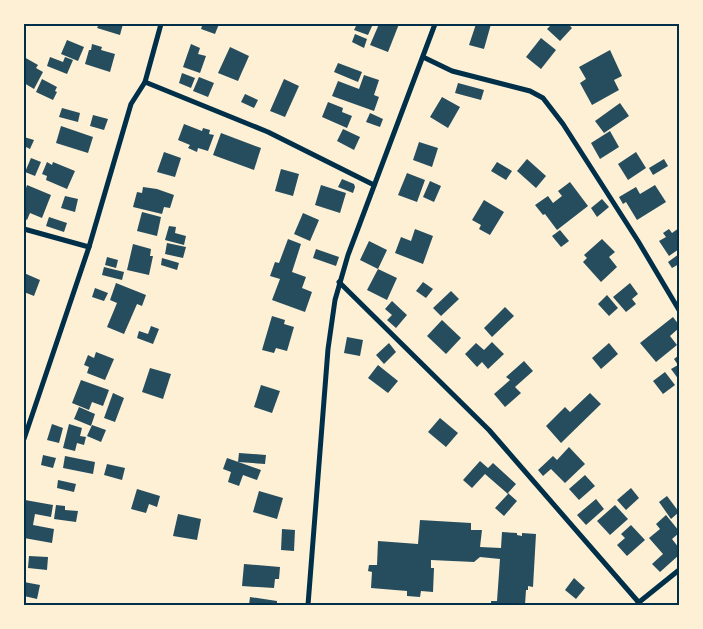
<svg xmlns="http://www.w3.org/2000/svg" width="703" height="629" font-family="'Sofia Sans Condensed',sans-serif">
<style>
.building{fill:#264d5e}
.lines{fill:none;stroke-linecap:round;stroke-linejoin:round}
.minor{stroke:#003049;stroke-width:5}
.neatline{fill:none;stroke:#003049;stroke-width:2}
</style>
<rect width="100%" height="100%" fill="#fdf0d5"/>
<g class="building">
<polygon points="99,24 123,24 120,35 97,28"/>
<polygon points="195,24 219,24 215,34 201,29 202,26"/>
<polygon points="357,24 373,24 368,35 354,30"/>
<polygon points="379,24 399,24 388,52 370,45"/>
<polygon points="476,24 491,24 484,49 469,45"/>
<polygon points="552,24 568,24 572,28 560,41 547,29"/>
<polygon points="355,34 367,39 364,48 352,42"/>
<polygon points="541,38 556,50 541,69 526,57"/>
<polygon points="67,40 84,47 78,61 61,54"/>
<polygon points="92,44 102,47 101,50 115,54 110,72 85,64 89,50 91,50"/>
<polygon points="191,44 200,48 198,54 206,56 200,73 183,67"/>
<polygon points="230,47 249,56 238,81 218,73"/>
<polygon points="610,50 622,76 614,80 619,90 592,105 580,83 586,79 579,67"/>
<polygon points="24,57 38,65 36,68 43,72 34,89 24,83"/>
<polygon points="50,57 63,62 65,57 73,60 67,74 47,66"/>
<polygon points="338,63 362,72 358,82 334,72"/>
<polygon points="182,73 195,78 191,88 179,83"/>
<polygon points="364,75 379,80 374,95 379,97 374,111 332,96 338,81 359,89"/>
<polygon points="199,77 214,83 208,97 193,91"/>
<polygon points="42,79 57,87 55,91 57,92 53,100 36,92"/>
<polygon points="284,79 299,86 285,117 270,111"/>
<polygon points="458,83 484,90 481,100 455,93"/>
<polygon points="245,94 258,100 254,108 241,102"/>
<polygon points="442,97 460,107 448,128 430,117"/>
<polygon points="328,102 343,108 342,112 352,116 347,128 322,117"/>
<polygon points="620,103 629,116 604,133 595,121"/>
<polygon points="62,108 80,113 78,122 59,117"/>
<polygon points="370,113 383,119 380,127 366,122"/>
<polygon points="93,115 108,119 104,130 90,126"/>
<polygon points="184,124 202,131 203,128 210,130 209,134 214,135 208,151 198,148 197,152 188,148 190,145 178,140"/>
<polygon points="61,126 93,137 88,153 56,143"/>
<polygon points="343,129 360,137 354,150 337,141"/>
<polygon points="610,131 619,147 600,159 591,143"/>
<polygon points="221,133 261,148 254,170 213,155"/>
<polygon points="24,137 34,140 30,149 24,146"/>
<polygon points="419,142 438,148 432,167 413,160"/>
<polygon points="164,152 181,158 175,177 157,172"/>
<polygon points="636,152 646,168 628,180 618,164"/>
<polygon points="31,158 41,162 35,176 25,172"/>
<polygon points="527,159 546,176 536,188 517,171"/>
<polygon points="664,159 668,166 653,175 649,168"/>
<polygon points="47,162 52,165 53,162 75,171 67,189 46,180 47,176 42,174"/>
<polygon points="497,162 512,171 506,180 491,171"/>
<polygon points="281,169 299,174 293,196 275,191"/>
<polygon points="407,173 425,180 417,202 398,195"/>
<polygon points="342,179 354,184 355,187 353,193 338,187"/>
<polygon points="430,181 441,186 434,202 423,197"/>
<polygon points="570,182 588,206 557,230 545,214 543,215 535,205 548,196 553,203 562,196 558,191"/>
<polygon points="27,185 51,195 42,218 30,213 27,220 24,218 24,194"/>
<polygon points="321,185 346,193 340,213 315,205"/>
<polygon points="655,185 666,202 637,220 626,202 623,204 619,197 636,187 640,194"/>
<polygon points="143,187 157,189 174,195 170,208 164,207 162,214 133,207 137,192 142,193"/>
<polygon points="65,196 78,199 75,212 61,208"/>
<polygon points="602,199 609,207 597,217 591,208"/>
<polygon points="484,200 504,212 490,235 479,229 481,225 472,220"/>
<polygon points="142,212 161,217 157,236 137,231"/>
<polygon points="303,213 319,220 310,241 294,234"/>
<polygon points="49,217 67,223 64,232 46,226"/>
<polygon points="169,226 176,227 175,233 186,236 184,245 165,240"/>
<polygon points="679,228 679,249 669,256 659,241 666,237 663,233 669,229 672,233"/>
<polygon points="415,229 433,236 423,264 395,253 401,237 411,241"/>
<polygon points="560,230 569,241 561,247 552,236"/>
<polygon points="288,239 301,244 292,272 306,277 302,288 312,292 305,312 272,300 280,279 270,276 275,262 279,263"/>
<polygon points="602,239 615,252 609,257 617,267 601,282 583,262 587,258 584,255"/>
<polygon points="369,241 387,250 378,269 397,278 387,300 367,290 378,269 360,260"/>
<polygon points="167,243 186,247 183,258 165,254"/>
<polygon points="133,244 151,249 150,256 153,256 149,275 127,270"/>
<polygon points="316,249 339,257 336,266 313,258"/>
<polygon points="679,254 679,264 672,268 668,262"/>
<polygon points="107,257 118,260 116,268 105,265"/>
<polygon points="162,258 179,263 177,270 161,265"/>
<polygon points="104,267 124,272 122,280 102,275"/>
<polygon points="24,273 40,280 34,296 24,292"/>
<polygon points="423,282 433,289 426,298 416,291"/>
<polygon points="116,283 146,295 142,306 137,304 124,334 107,327 117,303 110,300"/>
<polygon points="630,283 638,294 632,299 636,304 626,312 613,297"/>
<polygon points="95,288 108,293 104,301 92,297"/>
<polygon points="451,291 459,299 441,316 433,308"/>
<polygon points="607,295 618,308 609,316 598,304"/>
<polygon points="392,301 407,315 396,328 387,320 392,315 385,309"/>
<polygon points="505,307 514,316 492,337 484,328"/>
<polygon points="272,316 285,320 284,324 294,327 287,351 276,348 274,353 262,350"/>
<polygon points="673,317 679,325 679,328 670,336 677,345 656,362 640,343"/>
<polygon points="442,320 461,338 446,354 427,336"/>
<polygon points="151,326 159,329 153,344 137,338 139,331 148,334"/>
<polygon points="347,337 363,340 360,356 344,353"/>
<polygon points="492,342 504,354 488,369 482,362 477,367 465,354 476,343 484,350"/>
<polygon points="389,343 396,352 384,364 376,355"/>
<polygon points="609,343 618,354 601,369 592,358"/>
<polygon points="96,352 114,359 105,380 87,373 89,367 84,365 88,355 94,358"/>
<polygon points="679,355 679,380 671,369 678,365 674,359"/>
<polygon points="524,361 533,371 515,387 521,393 505,407 494,394 510,380 506,377"/>
<polygon points="378,365 398,381 388,393 368,378"/>
<polygon points="150,368 171,374 163,399 142,392"/>
<polygon points="665,372 675,385 663,394 653,381"/>
<polygon points="81,380 109,390 103,406 92,402 89,410 72,403"/>
<polygon points="261,385 280,391 272,413 254,407"/>
<polygon points="113,393 124,398 115,422 104,418"/>
<polygon points="590,393 601,404 561,443 546,426 565,407 570,412"/>
<polygon points="79,407 95,414 91,426 74,419"/>
<polygon points="440,418 458,433 446,447 428,432"/>
<polygon points="52,424 63,428 59,443 47,440"/>
<polygon points="69,424 82,428 80,436 86,437 84,445 77,443 75,451 63,448"/>
<polygon points="92,425 106,430 101,442 87,436"/>
<polygon points="569,447 585,464 565,483 551,469 543,476 538,470 553,456 557,460"/>
<polygon points="239,453 266,455 265,464 238,462"/>
<polygon points="43,455 56,458 53,468 41,465"/>
<polygon points="65,456 95,462 93,474 63,468"/>
<polygon points="227,458 261,470 257,480 243,475 239,486 228,482 231,472 223,469"/>
<polygon points="480,461 488,468 493,463 516,484 508,493 517,501 504,516 495,508 508,494 485,474 472,488 463,480"/>
<polygon points="107,464 125,468 122,480 104,475"/>
<polygon points="585,475 595,486 579,500 569,489"/>
<polygon points="58,480 76,484 74,492 57,488"/>
<polygon points="631,488 639,498 626,510 617,500"/>
<polygon points="137,489 160,496 157,507 149,504 146,513 131,509"/>
<polygon points="259,491 283,498 277,519 253,512"/>
<polygon points="667,496 679,512 671,519 659,502"/>
<polygon points="596,499 604,509 586,525 577,515"/>
<polygon points="25,500 53,505 51,517 35,514 33,525 54,529 52,543 24,538"/>
<polygon points="56,505 65,506 65,510 78,511 76,522 54,519"/>
<polygon points="615,505 628,519 610,535 597,521"/>
<polygon points="178,514 201,519 197,540 173,536"/>
<polygon points="666,515 679,531 679,533 672,539 679,548 679,555 660,572 652,564 663,554 649,538 660,529 656,524"/>
<polygon points="420,520 471,523 471,530 482,530 480,547 501,548 502,532 517,533 517,535 522,536 522,533 536,534 533,587 528,586 528,590 526,590 525,605 491,605 491,601 497,601 500,559 480,557 474,562 431,560 431,568 434,568 433,592 421,591 420,597 407,596 407,591 371,588 372,572 368,571 369,565 377,565 378,541 418,544"/>
<polygon points="631,525 645,540 627,556 617,545 625,538 621,534"/>
<polygon points="282,529 295,530 294,551 281,550"/>
<polygon points="29,556 48,557 47,570 28,568"/>
<polygon points="244,564 280,567 279,579 275,579 274,588 242,586"/>
<polygon points="574,578 585,588 576,599 565,590"/>
<polygon points="24,582 40,585 37,599 24,596"/>
<polygon points="250,597 277,601 277,605 249,605"/>
</g>
<g class="lines">
<g class="minor">
<polyline points="423,57 452,71 530,91 543,98 563,124 638,241 679,310"/>
<polyline points="145,82 268,132 374,185"/>
<polyline points="24,229 89,247"/>
<polyline points="339,282 489,430 641,605"/>
<polyline points="24,439 89,247 131,104 145,82 161,24"/>
<polyline points="638,603 679,570"/>
<polyline points="308,605 328,349 335,300 348,255 435,24"/>
</g>
</g>
<rect width="703" height="629" fill="none" stroke="#fdf0d5" stroke-width="50"/>
<rect x="25" y="25" width="653" height="579" class="neatline"/>
</svg>
